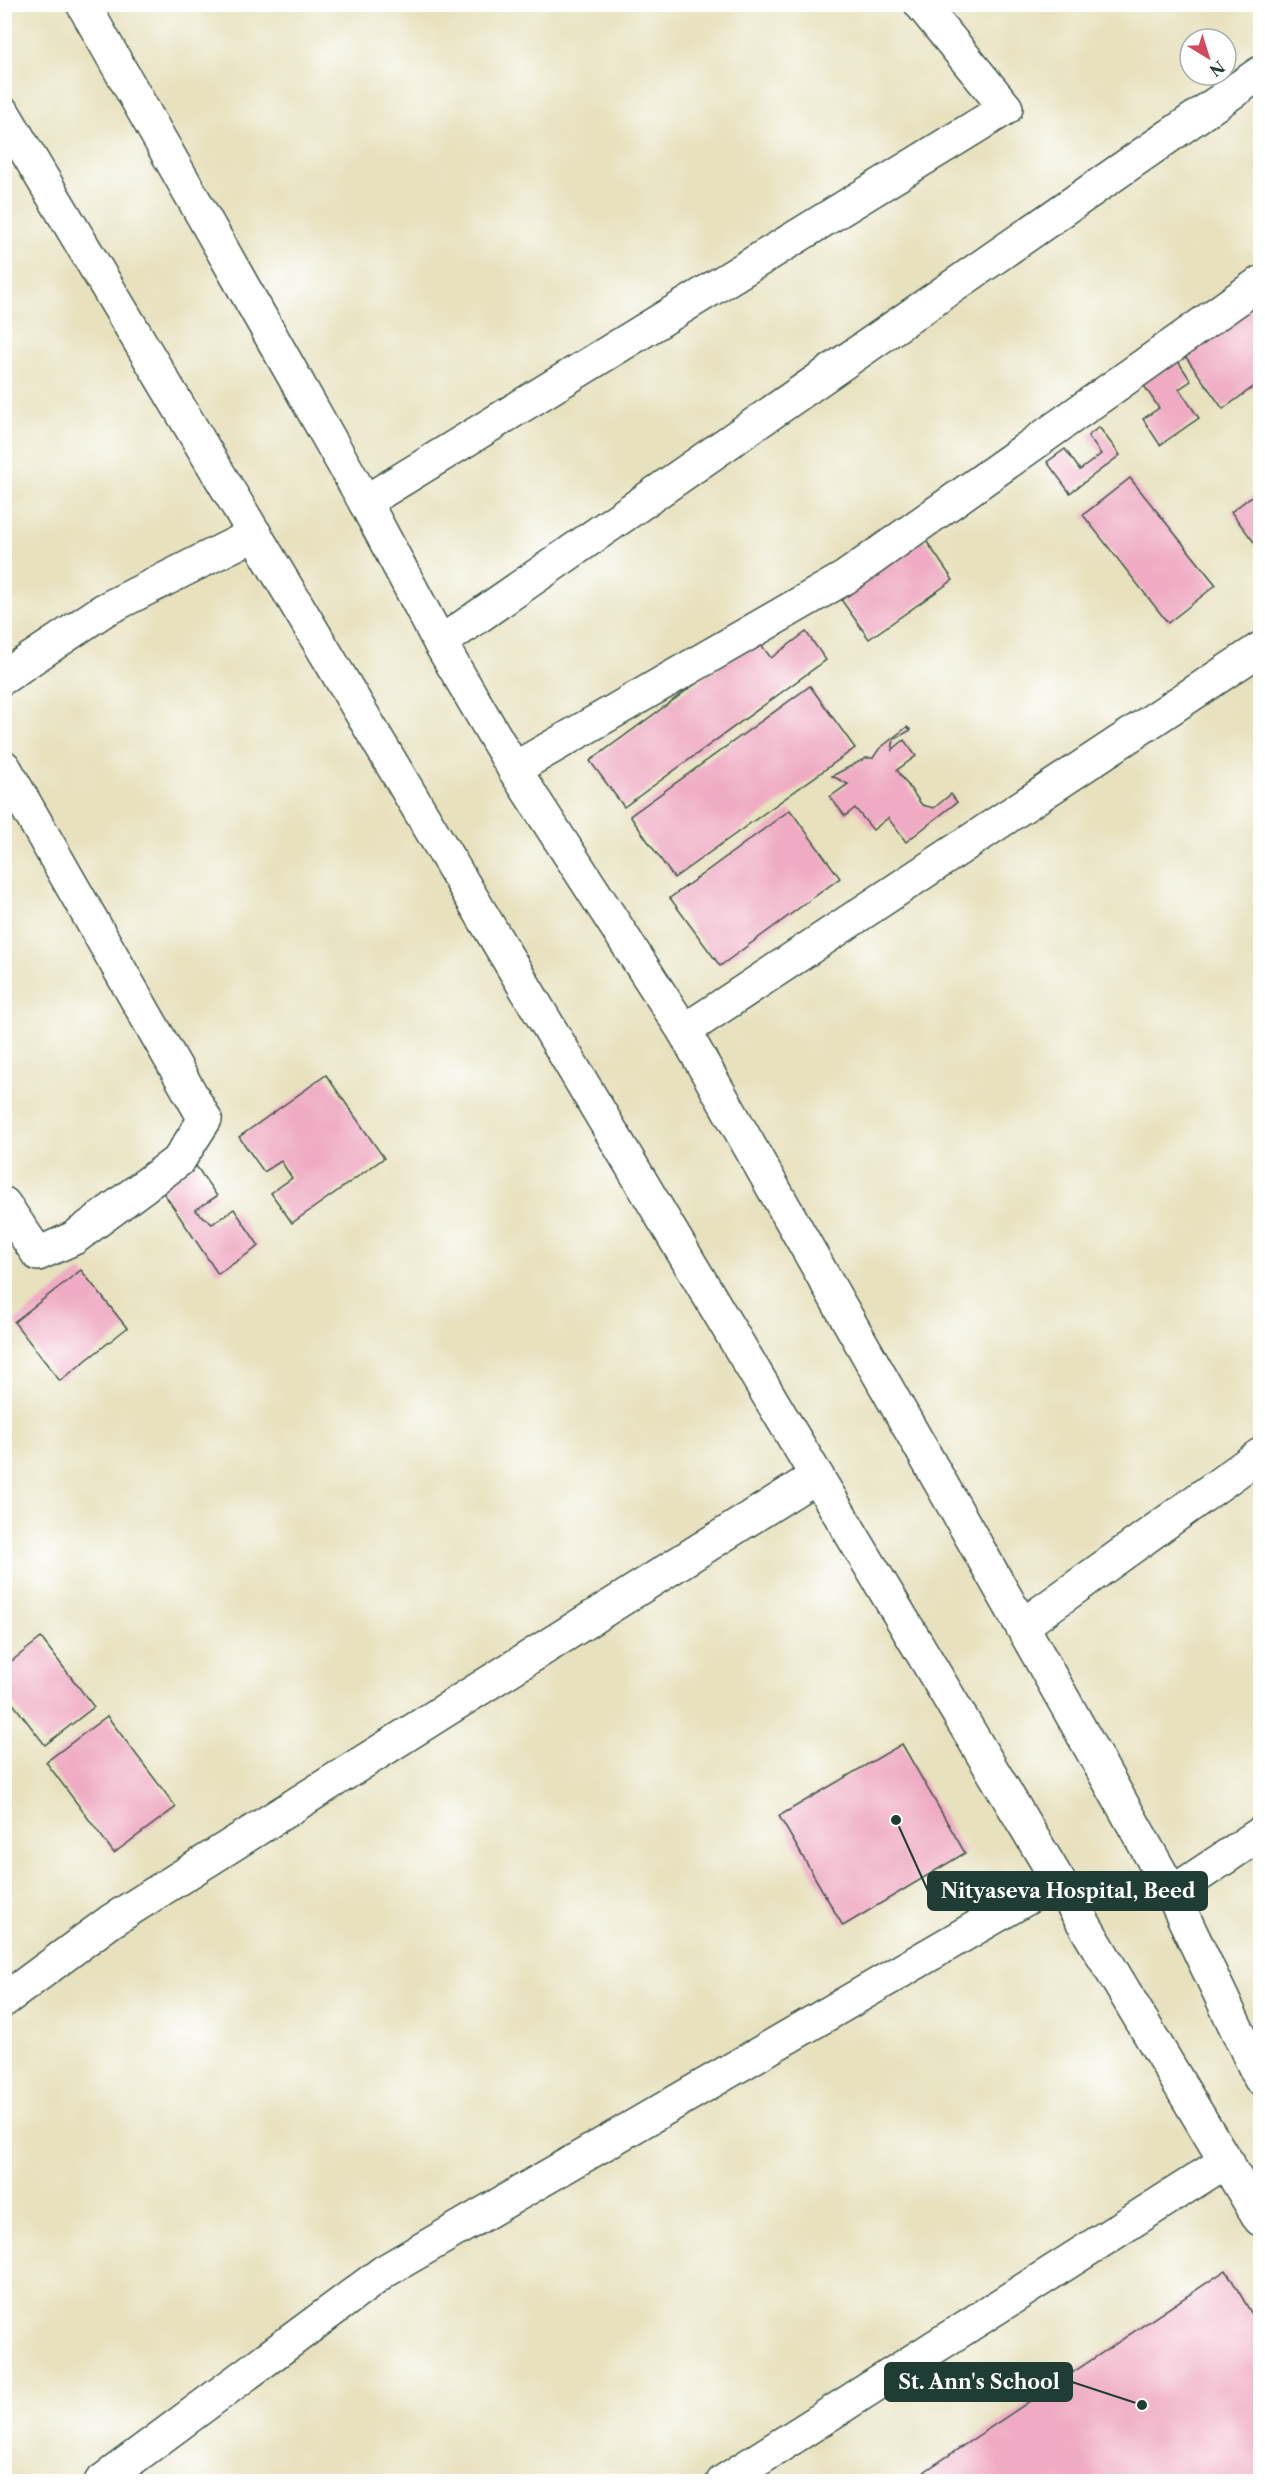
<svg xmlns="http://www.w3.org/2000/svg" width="1265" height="2486" font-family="'Libre Caslon Text',serif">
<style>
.building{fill:#efabc3}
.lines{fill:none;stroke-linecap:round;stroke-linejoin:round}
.minor-casing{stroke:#3d5649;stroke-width:36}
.major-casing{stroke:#3d5649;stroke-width:36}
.minor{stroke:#fff;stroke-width:33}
.major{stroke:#fff;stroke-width:33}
.leader{fill:none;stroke:#1f3d34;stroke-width:2}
.callout-dot{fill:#1f3d34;stroke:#fff;stroke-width:2}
.callout{fill:#1f3d34;stroke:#1f3d34;stroke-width:2}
.callout-label{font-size:20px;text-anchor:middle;font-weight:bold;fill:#fff}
</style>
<rect width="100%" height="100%" fill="#fff"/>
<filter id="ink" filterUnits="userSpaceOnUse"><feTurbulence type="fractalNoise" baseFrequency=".0167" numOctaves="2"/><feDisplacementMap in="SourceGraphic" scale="12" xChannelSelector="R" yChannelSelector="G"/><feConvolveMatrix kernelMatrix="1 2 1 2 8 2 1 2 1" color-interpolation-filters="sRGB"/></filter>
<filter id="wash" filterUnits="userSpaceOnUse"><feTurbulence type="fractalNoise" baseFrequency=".008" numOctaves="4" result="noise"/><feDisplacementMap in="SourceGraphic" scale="24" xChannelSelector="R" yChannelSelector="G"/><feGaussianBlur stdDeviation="1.35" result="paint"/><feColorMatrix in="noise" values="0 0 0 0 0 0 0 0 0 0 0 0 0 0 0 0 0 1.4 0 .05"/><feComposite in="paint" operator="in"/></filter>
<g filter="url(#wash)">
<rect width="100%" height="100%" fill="#e7e1be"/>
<g id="blocks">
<g class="building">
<polygon points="1260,300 1260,382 1223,409 1185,356"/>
<polygon points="1172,352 1191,381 1179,389 1199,418 1160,445 1143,419 1159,408 1137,375"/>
<polygon points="1099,427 1120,455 1070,493 1047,462 1065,449 1080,470 1101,454 1088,436"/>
<polygon points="1130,478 1216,585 1168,623 1083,515"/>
<polygon points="1260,490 1260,543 1257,546 1231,512"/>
<polygon points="925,539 953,580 869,639 835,591"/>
<polygon points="806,632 826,660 624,807 590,761 757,639 771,658"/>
<polygon points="810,686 855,748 674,878 630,816"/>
<polygon points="907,727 911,730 894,739 892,750 904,740 916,756 897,770 922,805 934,808 951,794 957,802 906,842 888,818 873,830 855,808 845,816 830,797 848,784 832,776 866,758 873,758 879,749"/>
<polygon points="790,810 840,878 720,966 670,898"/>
<polygon points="326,1075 384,1158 292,1223 271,1193 292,1178 281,1161 264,1172 239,1137"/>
<polygon points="194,1163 217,1196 195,1210 212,1224 234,1209 259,1246 218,1274 159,1186"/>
<polygon points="81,1270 127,1328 60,1381 14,1322"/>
<polygon points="41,1638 94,1707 45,1745 4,1692 4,1667"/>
<polygon points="107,1716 176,1807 114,1853 46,1762"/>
<polygon points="902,1744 965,1853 843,1926 779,1816"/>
<polygon points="1226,2270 1260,2328 1260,2482 909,2482"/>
</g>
</g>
</g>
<g filter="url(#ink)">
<use href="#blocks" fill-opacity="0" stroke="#3d5649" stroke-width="1.5"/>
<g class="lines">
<g class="minor-casing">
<g id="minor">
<polyline points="365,502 1006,108 921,4"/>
<polyline points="440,643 1260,73"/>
<polyline points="4,677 104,610 255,534"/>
<polyline points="4,767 205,1119 179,1160 74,1238 38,1254 4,1204"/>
<polyline points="514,769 846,577 1260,283"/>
<polyline points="684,1031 1260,649"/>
<polyline points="1022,1626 1260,1455"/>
<polyline points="1172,1893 1260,1834"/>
<polyline points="4,2000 111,1921 817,1476"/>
<polyline points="101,2482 385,2271 1058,1880"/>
<polyline points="723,2482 1217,2167 1228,2163"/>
</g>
</g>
<g class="major-casing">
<g id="major">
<polyline points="83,4 365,502 440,643 514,769 684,1031 1022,1626 1172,1893 1260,2078"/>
<polyline points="4,114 1260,2219"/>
</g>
</g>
<use href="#minor" class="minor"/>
<use href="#major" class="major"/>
</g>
</g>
<path class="leader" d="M896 1820L928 1891M1142 2405L1072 2382"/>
<g class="callout-dot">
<circle cx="896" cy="1820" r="6"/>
<circle cx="1142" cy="2405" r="6"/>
</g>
<g class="callout">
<rect x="928" y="1872" width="279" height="38" rx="6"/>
<rect x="885" y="2363" width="187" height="38" rx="6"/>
</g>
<g class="callout-label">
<text x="1068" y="1898">Nityaseva Hospital, Beed</text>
<text x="979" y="2389">St. Ann's School</text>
</g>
<rect width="1265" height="2486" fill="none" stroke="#fff" stroke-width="24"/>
<g transform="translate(1208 57) rotate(142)"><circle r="28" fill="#ffffff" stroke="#a5b1ae" stroke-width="1.5"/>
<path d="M0-4.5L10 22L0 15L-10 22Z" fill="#d1495b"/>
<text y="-9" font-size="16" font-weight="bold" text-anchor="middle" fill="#1f3d34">N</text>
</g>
</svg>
